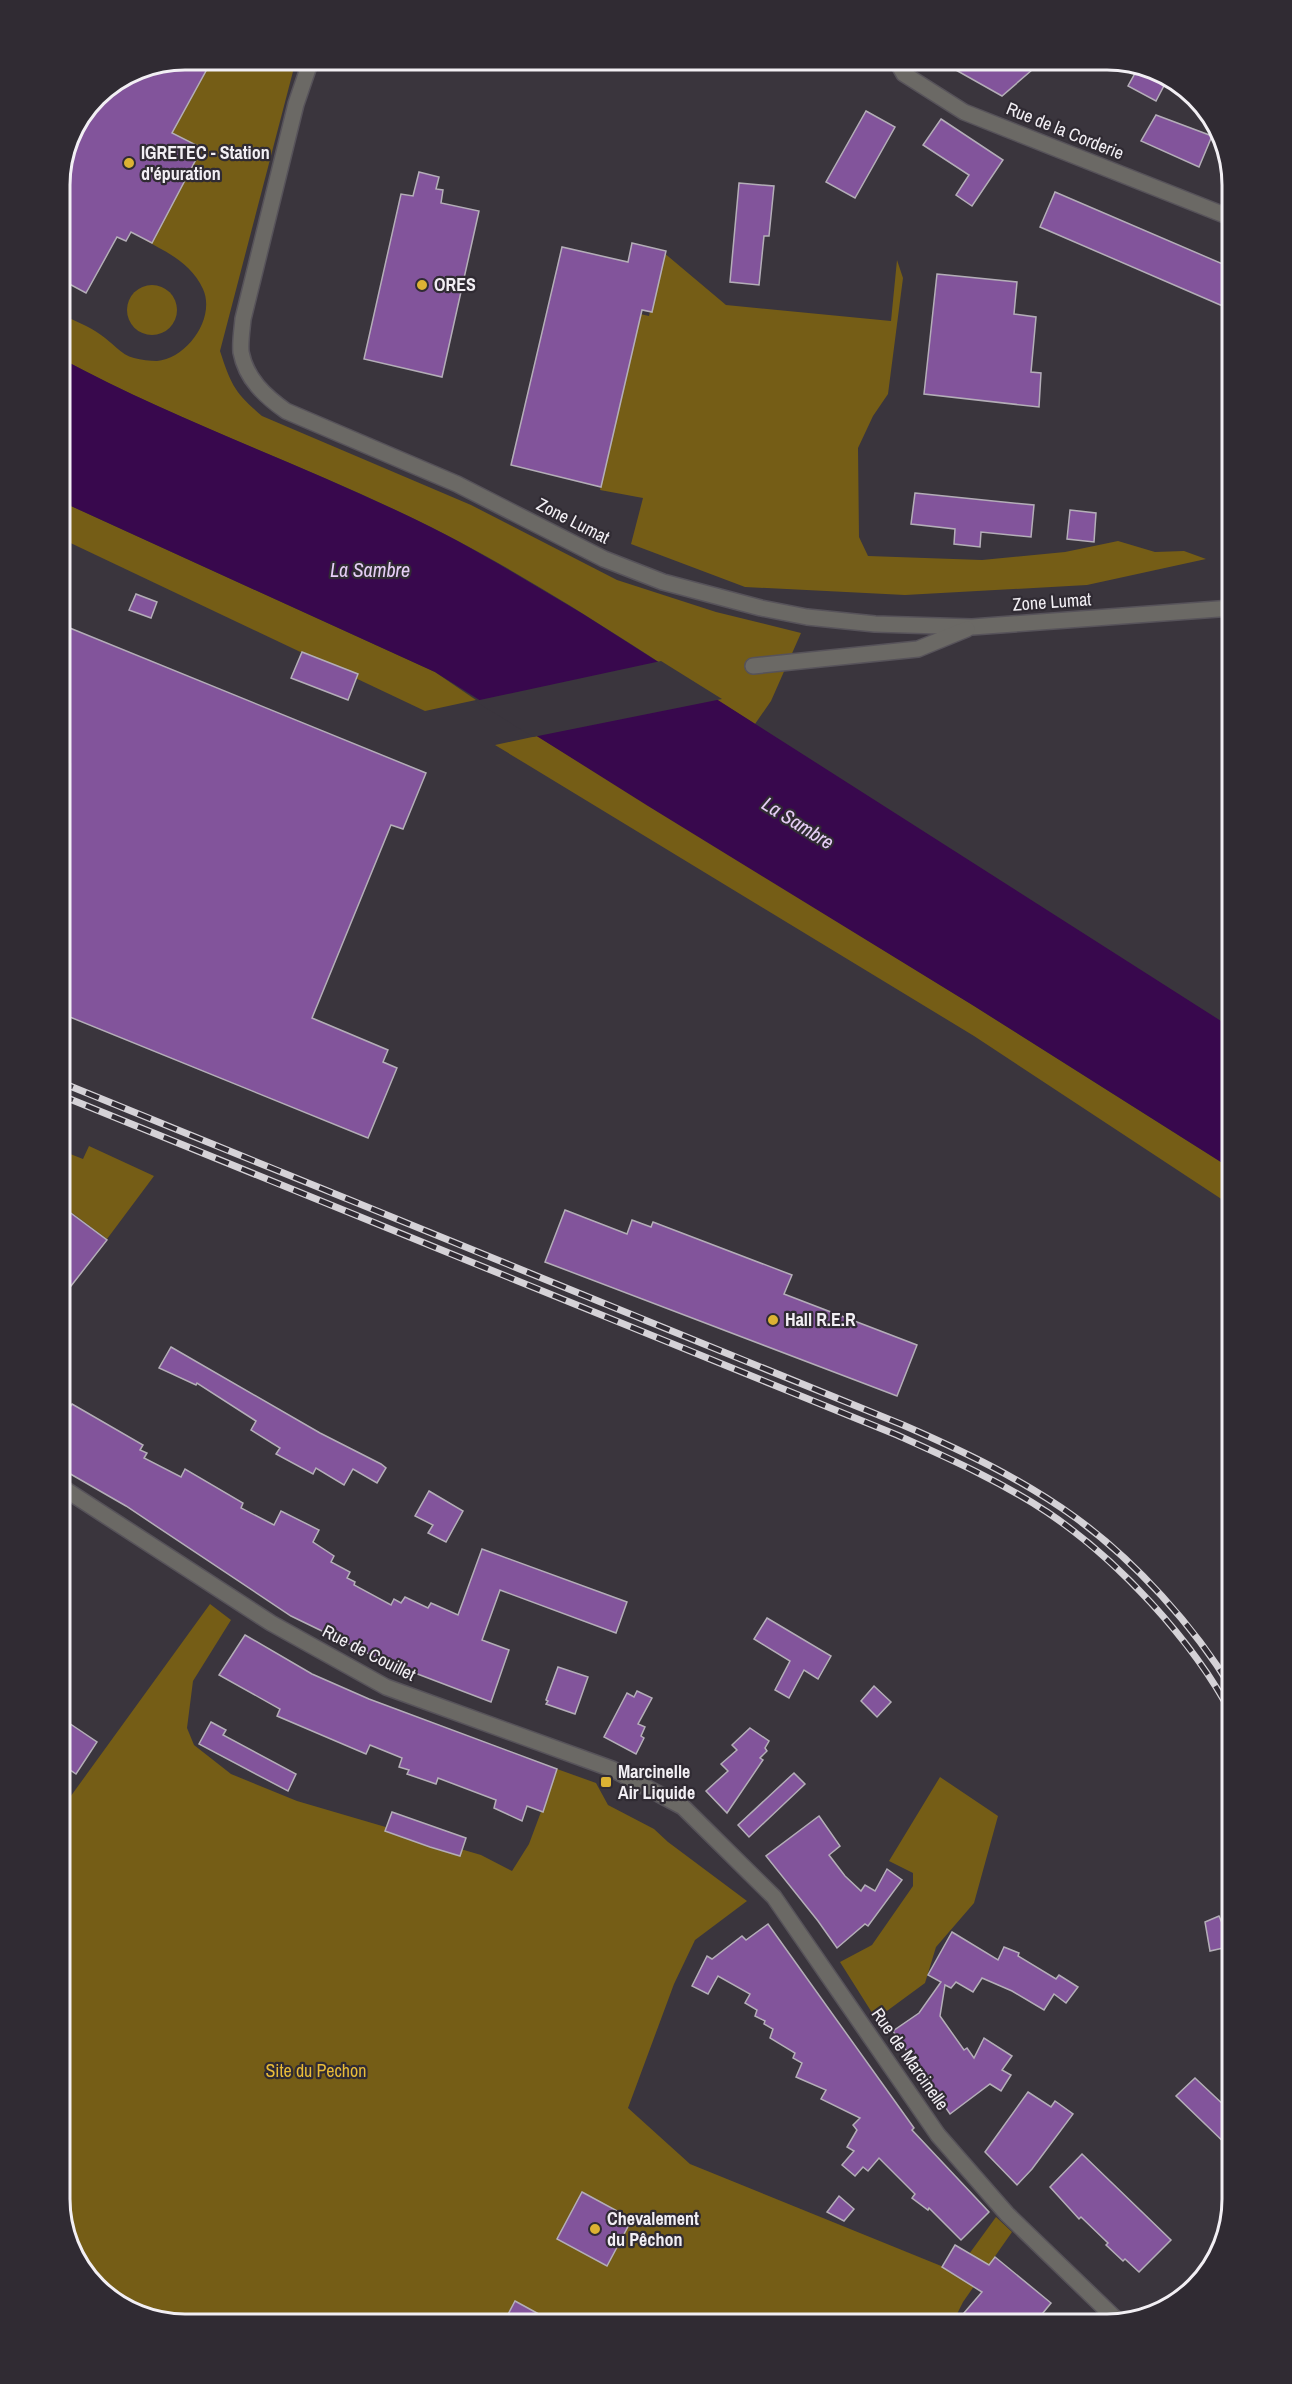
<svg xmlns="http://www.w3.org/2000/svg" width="1292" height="2384" font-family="'Archivo Narrow',sans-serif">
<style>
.green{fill:#755d16}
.water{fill:#38084d}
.pier{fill:#3a353d}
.building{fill:#82549b;stroke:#b4aeb8;stroke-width:1.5}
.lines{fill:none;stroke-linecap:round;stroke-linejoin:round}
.minor-casing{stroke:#57535a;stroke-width:18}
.minor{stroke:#6b6965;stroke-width:15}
.rail-casing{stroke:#d5d2d7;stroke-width:7}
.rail{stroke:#302b33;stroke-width:4.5;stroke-dasharray:14;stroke-linecap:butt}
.poi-dot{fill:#dcb233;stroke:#302b33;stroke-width:2}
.labels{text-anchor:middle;stroke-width:4.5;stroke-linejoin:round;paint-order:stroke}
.street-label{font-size:18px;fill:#f2eff4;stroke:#302b33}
.poi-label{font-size:18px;font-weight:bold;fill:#f2eff4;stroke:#302b33;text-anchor:start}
.park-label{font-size:18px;fill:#e9bc38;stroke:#302b33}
.water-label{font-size:20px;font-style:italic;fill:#e7cff7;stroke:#302b33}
.rim{fill:none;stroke:#f2eff4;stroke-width:3}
</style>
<rect width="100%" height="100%" fill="#3a353d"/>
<g class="green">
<path d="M205,60h91l-76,291c11,34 15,42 42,65l209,89 146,75 99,32 85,21 -30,68 -16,23c-115,-73 -228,-152 -351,-210 -114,-54 -233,-96 -344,-156v-44c13,6 29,12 41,21 11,7 20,20 33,23 7,2 16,3 23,3 30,-3 59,-43 46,-72 -12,-26 -35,-36 -58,-49l51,-94 -29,-16z"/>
<polygon points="663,252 726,305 891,321 897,260 903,278 888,394 873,416 858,448 859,537 868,556 982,560 1065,552 1118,541 1155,552 1184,551 1206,559 1087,585 905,595 745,587 631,544 643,498 600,490 640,314 649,316"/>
<circle cx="152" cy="310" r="25"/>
<polygon points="60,501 435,672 476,700 425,711 60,538"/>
<polygon points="537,736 971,1004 1232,1169 1232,1206 974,1036 495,745"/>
<polygon points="89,1146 154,1176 107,1239 60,1204 60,1150 83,1159"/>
<polygon points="210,1604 231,1620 193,1681 187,1728 194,1745 231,1774 297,1801 481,1855 512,1871 529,1844 557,1769 596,1783 608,1805 654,1829 668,1842 747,1901 695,1940 674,1984 628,2108 690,2164 956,2272 996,2217 1012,2232 963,2302 952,2324 178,2324 116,2303 70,2247 60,2198 60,1950 69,1943 60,1924 60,1811"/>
<polygon points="940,1777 998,1816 974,1903 936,1947 925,1983 876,2019 840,1962 872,1945 913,1886 913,1873 889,1861"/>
</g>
<path class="water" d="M60,358c112,60 230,102 344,156 62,29 120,65 179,100l649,414v141l-258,-163 -326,-200 -213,-134 -375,-171z"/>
<polygon class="pier" points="661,661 722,699 533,737 475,701"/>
<g class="building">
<polygon points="186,60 212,60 172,133 202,148 152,243 131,232 126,241 117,237 86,293 60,279 60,178 73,130 97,97 138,69"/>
<polygon points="938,60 1013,60 1032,70 1002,96"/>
<polygon points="1138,68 1168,78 1156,101 1128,86"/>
<polygon points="866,111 895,127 855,198 826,182"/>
<polygon points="1156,115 1212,136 1199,167 1141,141"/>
<polygon points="941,119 1003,160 972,206 956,195 969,175 923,145"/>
<polygon points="419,172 439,177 436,189 443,190 441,203 479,211 442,377 364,359 401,194 413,196"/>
<polygon points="739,183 774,186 769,236 764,236 759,285 730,282"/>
<polygon points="1055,192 1232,268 1232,310 1040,227"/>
<polygon points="632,243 666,251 652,312 642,310 601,487 511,465 562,247 628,262"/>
<polygon points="937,274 1017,282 1014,314 1036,317 1031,372 1041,373 1039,407 924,394"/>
<polygon points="915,493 1034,505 1031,537 981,532 980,547 954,544 955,529 911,524"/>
<polygon points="1070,510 1096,513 1094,542 1067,539"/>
<polygon points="136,594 157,602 151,618 129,610"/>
<polygon points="60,624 426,773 403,829 391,825 312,1018 388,1050 383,1062 397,1068 368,1138 60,1013"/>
<polygon points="302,652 358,674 348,700 291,678"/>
<polygon points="60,1205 107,1240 60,1300"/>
<polygon points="565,1210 627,1234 632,1220 651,1227 653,1222 792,1275 784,1294 917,1345 897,1396 545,1262"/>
<polygon points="171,1347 320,1433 381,1464 386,1468 377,1483 353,1469 344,1485 316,1468 313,1474 276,1454 280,1448 251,1430 256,1421 197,1383 196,1385 159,1368"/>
<polygon points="72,1404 143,1445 140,1450 147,1453 144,1458 181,1477 185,1469 243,1503 241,1508 274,1525 281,1511 319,1530 313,1542 334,1556 331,1562 350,1572 347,1578 355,1582 354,1585 391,1605 394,1599 401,1603 405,1597 428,1608 431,1603 458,1615 482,1549 627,1602 616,1633 500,1590 482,1640 509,1650 491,1702 386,1662 291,1616 126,1506 60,1468 60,1425"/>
<polygon points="429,1491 463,1511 446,1542 428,1533 433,1525 415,1516"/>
<polygon points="767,1618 831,1656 818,1679 804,1670 789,1698 775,1690 790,1661 754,1639"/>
<polygon points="245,1635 312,1674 369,1699 557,1769 543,1812 527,1806 522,1821 494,1808 496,1800 438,1778 436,1784 407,1774 409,1770 399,1767 402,1758 370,1745 366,1754 277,1716 280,1709 219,1675"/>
<polygon points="558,1667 588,1677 575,1714 546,1704 548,1701 546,1700"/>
<polygon points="874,1686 891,1702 877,1717 861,1701"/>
<polygon points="637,1691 652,1698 638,1724 645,1727 641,1736 644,1738 636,1754 604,1737 627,1693 634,1697"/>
<polygon points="60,1717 97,1742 76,1774 60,1763"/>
<polygon points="211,1722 226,1730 223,1735 296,1774 288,1791 199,1744"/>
<polygon points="750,1728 769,1741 765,1748 767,1751 760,1758 763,1760 727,1813 706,1791 728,1771 721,1764 737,1750 732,1745"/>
<polygon points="794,1773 805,1784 749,1837 738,1825"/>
<polygon points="392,1812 466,1838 460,1856 430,1847 385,1831"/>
<polygon points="819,1816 840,1846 829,1855 845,1876 861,1891 865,1885 875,1891 887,1869 902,1880 868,1926 865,1924 837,1948 818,1921 766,1856"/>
<polygon points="1219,1916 1232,1946 1210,1951 1205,1922"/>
<polygon points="768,1924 914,2128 912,2130 989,2212 961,2240 929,2208 928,2210 912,2198 915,2194 879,2158 868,2171 863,2167 855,2176 842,2165 854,2151 847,2147 857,2130 853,2125 860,2118 821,2099 826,2090 796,2077 802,2063 793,2058 795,2053 770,2038 773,2029 764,2024 765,2021 755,2016 757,2010 745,2003 750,1994 718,1976 708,1994 692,1986 707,1956 712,1959 742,1936 746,1940"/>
<polygon points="952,1932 998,1960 1004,1947 1019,1953 1018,1956 1056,1979 1059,1975 1078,1987 1066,2003 1054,1994 1044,2010 1012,1991 982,1978 973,1992 956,1982 951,1988 945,1985 940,2016 964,2050 967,2048 974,2058 984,2038 1012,2056 1002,2070 1011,2075 1001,2091 990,2084 950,2114 893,2031 919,2013 941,1982 928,1975"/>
<polygon points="1195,2078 1227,2108 1232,2108 1232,2150 1176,2096"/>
<polygon points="1028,2092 1051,2107 1055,2101 1073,2114 1032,2169 1017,2185 985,2152"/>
<polygon points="1082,2154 1171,2240 1139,2272 1125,2259 1123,2261 1106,2245 1108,2243 1081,2217 1079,2219 1050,2187"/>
<polygon points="582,2192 632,2219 607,2266 557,2239"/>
<polygon points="839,2196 854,2209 844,2221 827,2212"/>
<polygon points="955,2245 989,2265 995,2257 1051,2303 1034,2324 977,2324 964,2313 982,2292 942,2267"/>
<polygon points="515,2301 557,2324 503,2324"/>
</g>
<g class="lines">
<g class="minor-casing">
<g id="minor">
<path d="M311,60l-15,44 -53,215c-1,11 -3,23 -2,33 5,27 24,44 45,59l171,73 147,75 59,23 98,26 46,9 68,7 97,3 260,-19"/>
<polyline points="896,60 904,74 964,112 1232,218"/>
<polyline points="753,666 918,649 967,629"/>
<polyline points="60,1486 271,1623 386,1687 612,1769 683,1807 774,1897 938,2135 1007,2214 1119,2322"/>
</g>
</g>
<use href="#minor" class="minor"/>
<g class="rail-casing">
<g id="rail">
<path d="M60,1082l843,343c60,26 119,54 173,93 59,43 118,108 156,171"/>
<path d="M60,1095l837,340c51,23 103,46 150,77 70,47 146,128 185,203"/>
</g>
</g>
<use href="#rail" class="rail"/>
</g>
<g class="poi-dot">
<circle cx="129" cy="163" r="6"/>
<circle cx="422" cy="285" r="6"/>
<circle cx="773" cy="1320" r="6"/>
<rect x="600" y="1776" width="12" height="12" rx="3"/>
<circle cx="595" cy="2229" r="6"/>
</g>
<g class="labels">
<g class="street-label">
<text transform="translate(1065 131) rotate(22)" y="6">Rue de la Corderie</text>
<text transform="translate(573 521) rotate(27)" y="6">Zone Lumat</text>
<text transform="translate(1052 602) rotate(-4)" y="6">Zone Lumat</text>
<text transform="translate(369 1653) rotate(27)" y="6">Rue de Couillet</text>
<text transform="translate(910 2059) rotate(55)" y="6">Rue de Marcinelle</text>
</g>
<g class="poi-label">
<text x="141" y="159">IGRETEC - Station<tspan x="141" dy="21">d'épuration</tspan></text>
<text x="434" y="291">ORES</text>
<text x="785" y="1326">Hall R.E.R</text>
<text x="618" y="1778">Marcinelle<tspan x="618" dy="21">Air Liquide</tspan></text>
<text x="607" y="2225">Chevalement<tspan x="607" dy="21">du Pêchon</tspan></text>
</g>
<g class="park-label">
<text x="316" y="2077">Site du Pechon</text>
</g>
<g class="water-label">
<text x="370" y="577">La Sambre</text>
<text transform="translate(798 823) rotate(32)" y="7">La Sambre</text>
</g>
</g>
<path d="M0 0H1292V2384H0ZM185 70H1107A115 115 0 0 1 1222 185V2199A115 115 0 0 1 1107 2314H185A115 115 0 0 1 70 2199V185A115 115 0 0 1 185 70Z" fill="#302b33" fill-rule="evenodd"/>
<path class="rim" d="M185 70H1107A115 115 0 0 1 1222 185V2199A115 115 0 0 1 1107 2314H185A115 115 0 0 1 70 2199V185A115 115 0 0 1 185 70Z"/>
</svg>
